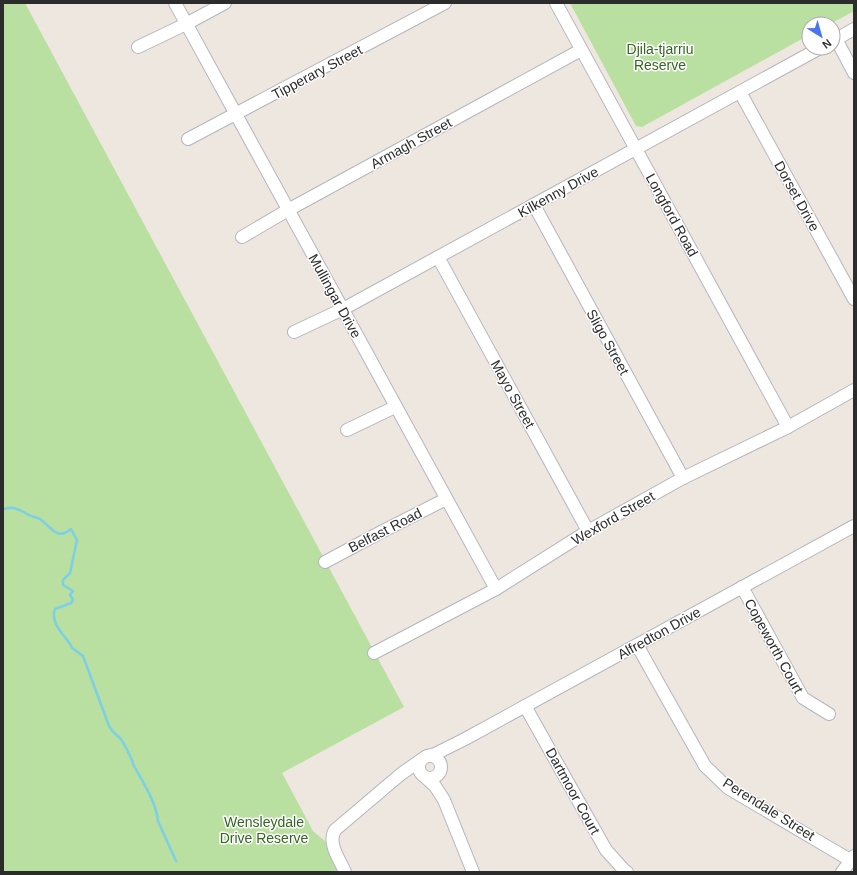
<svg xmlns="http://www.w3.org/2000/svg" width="857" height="875" font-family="Arial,sans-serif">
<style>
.green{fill:#b9dfa1}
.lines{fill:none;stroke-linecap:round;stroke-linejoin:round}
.stream{stroke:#7bd0e6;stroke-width:2.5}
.minor-casing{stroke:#b3b6bf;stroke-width:14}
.minor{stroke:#fff;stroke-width:12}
.labels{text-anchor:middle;stroke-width:3;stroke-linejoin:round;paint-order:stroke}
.park-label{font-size:14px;fill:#336620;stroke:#fff}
.street-label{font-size:14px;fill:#2c2c2c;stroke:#fff}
</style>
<rect width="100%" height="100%" fill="#ede7e0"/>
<g class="green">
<polygon points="3,3 25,3 404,707 282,773 313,831 326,842 338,872 3,872"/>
<polygon points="570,3 854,3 854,11 830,24 809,24 809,35 642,127 636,126"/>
</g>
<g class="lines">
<path class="stream" d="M3,509c2,0 4,-1 6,-1 6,-1 15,4 20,7 3,2 8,2 11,4 11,8 17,22 31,10l6,11 -7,33 -7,7v5l10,6 -3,4 3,5 -2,3 -16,6c-5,13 8,25 15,35l2,4 11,8 26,70c3,6 6,7 11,12 2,2 13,22 13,26 9,17 23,37 25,57l18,40"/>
<g class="minor-casing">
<g id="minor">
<polyline points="175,3 496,589"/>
<polyline points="556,3 788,427"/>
<polyline points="836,39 854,73"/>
<polyline points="833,41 854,29"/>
<polyline points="138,47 186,24 225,3"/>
<polyline points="740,92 854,299"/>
<polyline points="188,139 445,3"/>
<polyline points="534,205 683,478"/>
<polyline points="242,237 288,210 581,50"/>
<polyline points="438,257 588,531"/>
<polyline points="294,332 343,309 820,48"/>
<polyline points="347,430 395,407"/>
<polyline points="325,562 383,531 446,499"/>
<polyline points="742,587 803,698 829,714"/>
<polyline points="637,645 705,766 728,788 850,860"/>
<polyline points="374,653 496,589 588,531 683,478 788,427 854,390"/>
<polyline points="525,706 606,850 624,870 627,872"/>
<polyline points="427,756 435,754 465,739 854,526"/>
<circle cx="430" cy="767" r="11"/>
<polyline points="425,777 435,786 444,800 473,872"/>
<path d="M345,872c-5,-12 -18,-29 -10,-42l66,-56 20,-14"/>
<polyline points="842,872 854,856"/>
</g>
</g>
<use href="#minor" class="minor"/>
</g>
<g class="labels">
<g class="park-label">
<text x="660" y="54">Djila-tjarriu<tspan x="660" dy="16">Reserve</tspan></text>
<text x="264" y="827">Wensleydale<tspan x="264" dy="16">Drive Reserve</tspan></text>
</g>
<g class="street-label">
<text transform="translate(317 72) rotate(-28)" y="5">Tipperary Street</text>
<text transform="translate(411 143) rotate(-29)" y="5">Armagh Street</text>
<text transform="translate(558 192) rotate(-29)" y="5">Kilkenny Drive</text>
<text transform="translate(797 196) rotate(61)" y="5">Dorset Drive</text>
<text transform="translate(672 215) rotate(61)" y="5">Longford Road</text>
<text transform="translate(335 296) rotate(61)" y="5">Mullingar Drive</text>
<text transform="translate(608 342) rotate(61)" y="5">Sligo Street</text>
<text transform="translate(513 394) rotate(61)" y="5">Mayo Street</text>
<text transform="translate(613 518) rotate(-30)" y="5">Wexford Street</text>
<text transform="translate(385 530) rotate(-27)" y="5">Belfast Road</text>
<text transform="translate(659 633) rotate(-29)" y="5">Alfredton Drive</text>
<text transform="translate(774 646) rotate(61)" y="5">Copeworth Court</text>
<text transform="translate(573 791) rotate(61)" y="5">Dartmoor Court</text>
<text transform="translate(769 809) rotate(32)" y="5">Perendale Street</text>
</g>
</g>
<rect width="857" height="875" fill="none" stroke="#2c2c2c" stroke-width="8"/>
<g transform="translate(821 36) rotate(143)"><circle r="19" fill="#ffffff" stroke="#ababab"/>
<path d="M0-3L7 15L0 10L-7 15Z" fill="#4d74ed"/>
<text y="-6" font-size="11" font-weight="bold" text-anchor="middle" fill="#2c2c2c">N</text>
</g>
</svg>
